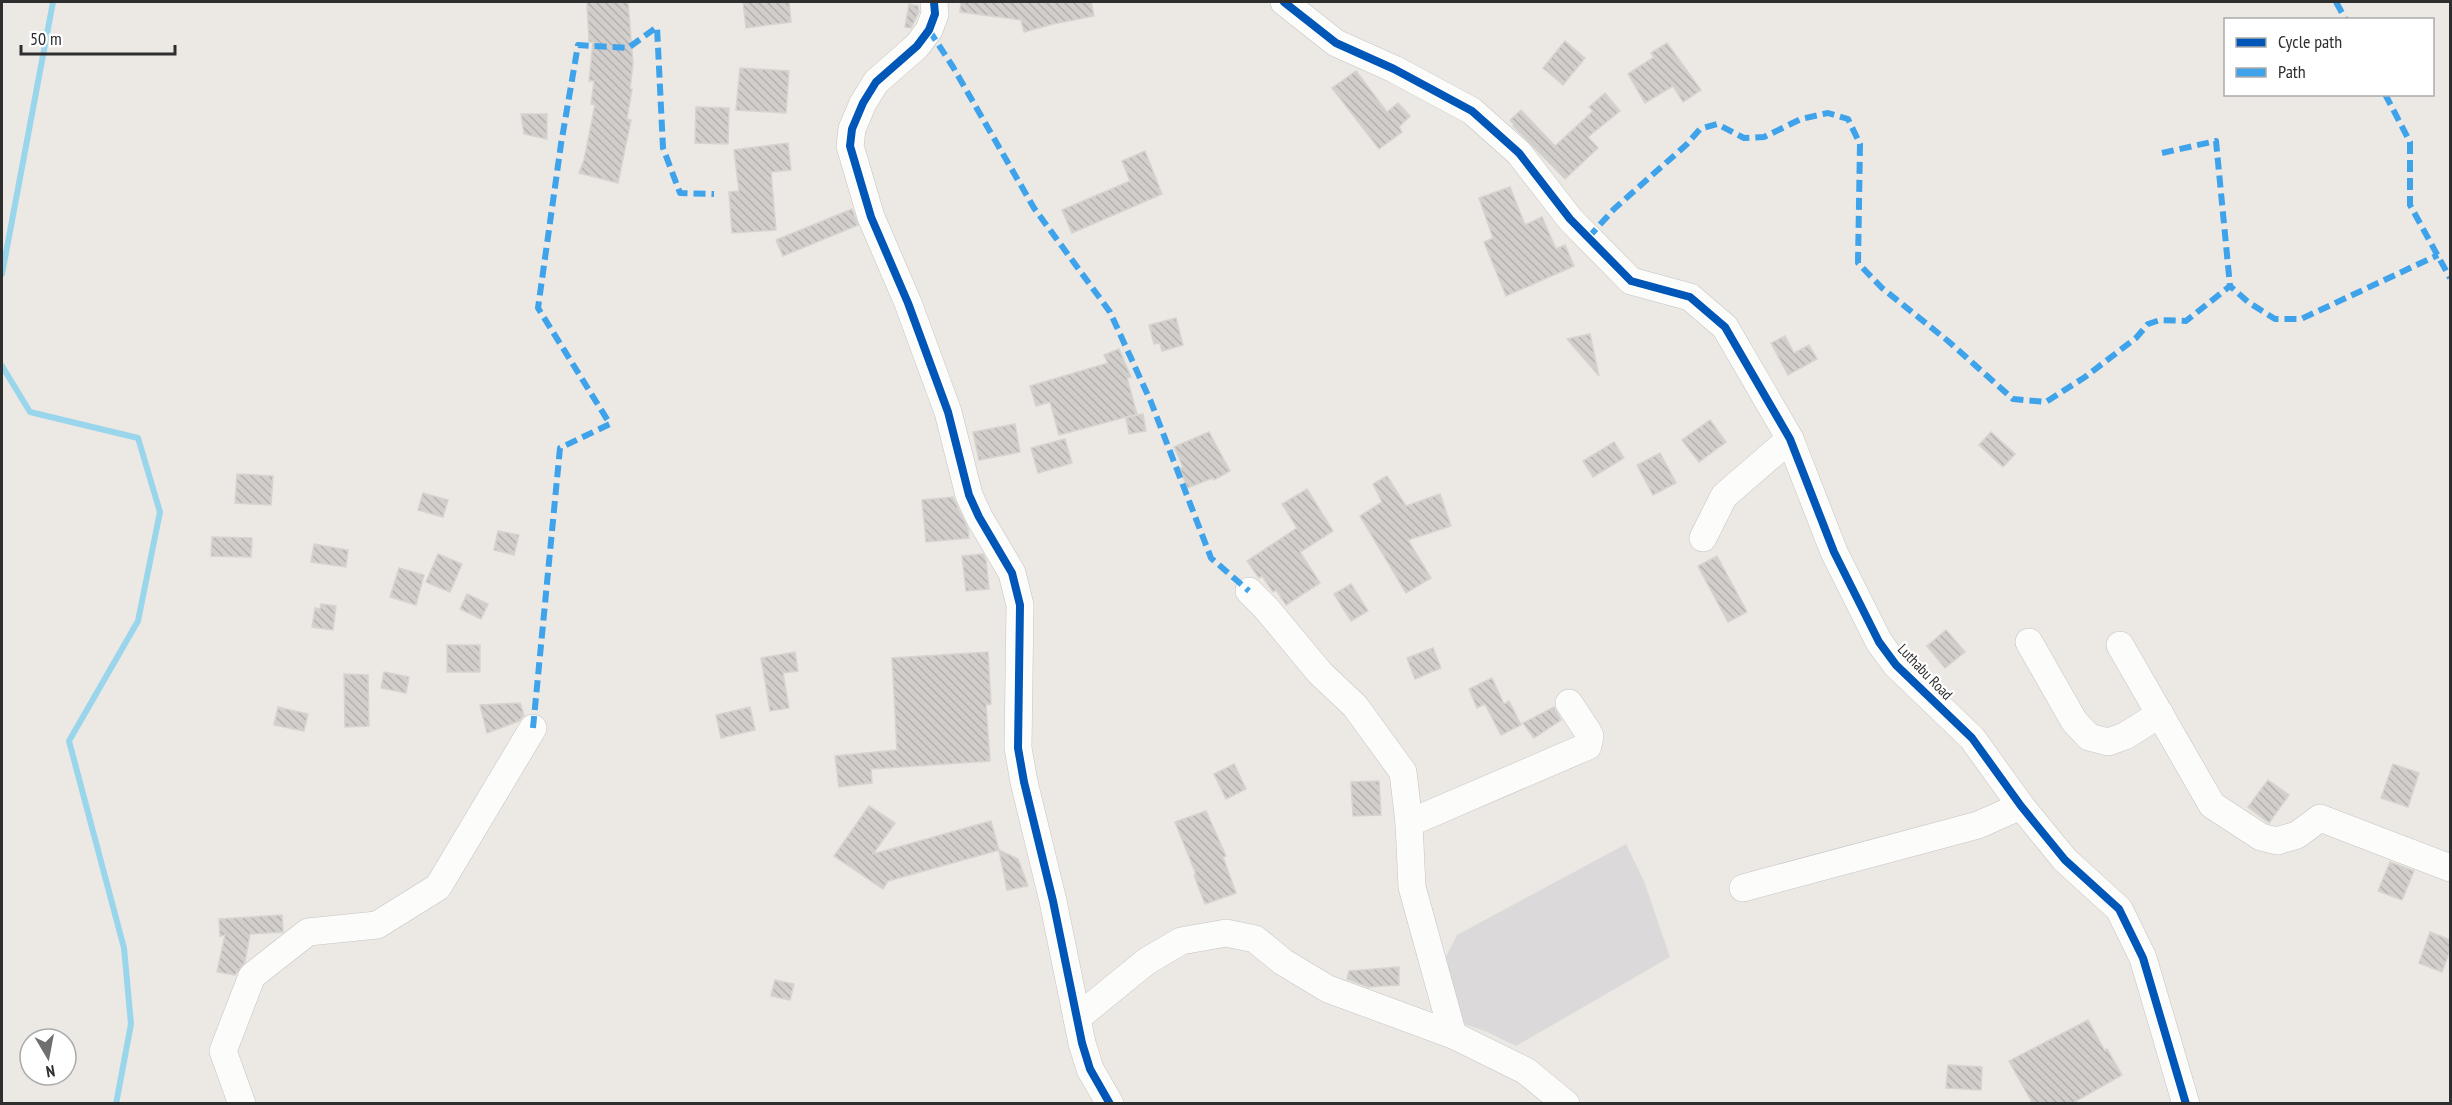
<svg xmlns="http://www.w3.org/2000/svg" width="2452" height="1105" font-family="'PT Sans Narrow',sans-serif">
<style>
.industrial{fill:#dcd9db}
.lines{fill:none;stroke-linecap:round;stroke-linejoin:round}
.stream{stroke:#99d6ec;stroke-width:6}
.building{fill:url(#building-back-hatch);stroke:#d7d4d0;stroke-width:1.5}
.minor-casing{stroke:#c5c4c5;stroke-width:28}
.minor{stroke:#fcfcfb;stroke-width:27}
.quiet{stroke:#3ea3eb;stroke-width:6;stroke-dasharray:12 6;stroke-linecap:butt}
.cycleway-casing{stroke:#fff;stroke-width:11}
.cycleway{stroke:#0057b8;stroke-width:8}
.labels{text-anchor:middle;stroke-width:4.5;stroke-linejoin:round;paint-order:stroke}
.street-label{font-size:15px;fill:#2e2e2e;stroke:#fff}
</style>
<defs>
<pattern id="building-back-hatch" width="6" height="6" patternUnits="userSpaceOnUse" patternTransform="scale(1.5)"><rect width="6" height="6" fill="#d1cecb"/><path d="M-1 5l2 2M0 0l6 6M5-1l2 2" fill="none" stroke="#b4b1af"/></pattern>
</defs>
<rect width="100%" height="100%" fill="#ece8e4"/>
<polygon class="industrial" points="1626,844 1644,881 1670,957 1516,1046 1487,1032 1442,1016 1431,986 1457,935"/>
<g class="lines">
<g class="stream">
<polyline points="2,274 53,2"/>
<polyline points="2,366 30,412 138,438 160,512 138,621 69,741 124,948 131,1024 116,1104"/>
</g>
</g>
<g class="building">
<polygon points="587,2 628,2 633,63 630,89 632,89 627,119 631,120 618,183 579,173 584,160 595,105 591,104 594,81 589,81 593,42 589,42"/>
<polygon points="743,2 789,2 791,22 746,28"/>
<polygon points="961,2 1091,2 1094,16 1053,24 1024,32 1021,20 960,12"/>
<polygon points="909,4 918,6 919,12 911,28 905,27"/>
<polygon points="1565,41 1585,58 1563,85 1543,68"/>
<polygon points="1667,43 1701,90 1683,102 1673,86 1645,103 1628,74 1654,57 1651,53"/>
<polygon points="740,68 789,71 786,113 736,110"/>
<polygon points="1356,71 1387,112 1398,103 1410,116 1399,127 1402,132 1379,149 1332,88"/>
<polygon points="1605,93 1620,111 1588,137 1598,148 1565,179 1513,126 1514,125 1510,120 1521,110 1555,146 1593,111 1589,107"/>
<polygon points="696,107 729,108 728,144 695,143"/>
<polygon points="521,114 547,114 547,139 524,134"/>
<polygon points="788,143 791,170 771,172 776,230 732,233 729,192 739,191 734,150"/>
<polygon points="1145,151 1162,194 1072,233 1062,210 1130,181 1122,161"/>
<polygon points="1510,187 1525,225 1542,217 1556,249 1565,245 1574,266 1506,296 1484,242 1493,238 1479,198"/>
<polygon points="852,209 858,225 783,256 776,240"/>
<polygon points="1176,318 1183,345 1162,351 1160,343 1154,344 1149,325"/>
<polygon points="1590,334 1599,376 1567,339"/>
<polygon points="1785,336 1794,353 1809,345 1817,359 1788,375 1771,343"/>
<polygon points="1119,349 1131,377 1127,378 1137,414 1059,435 1050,402 1036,406 1030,386 1108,363 1104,355"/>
<polygon points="1143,414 1146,431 1129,434 1126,418"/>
<polygon points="1710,420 1726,442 1699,462 1682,440"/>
<polygon points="1015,424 1020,452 979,460 973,432"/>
<polygon points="1209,432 1230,471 1214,480 1213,478 1187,488 1180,468 1183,467 1174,447"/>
<polygon points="1991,432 2015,454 2003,467 1979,445"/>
<polygon points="1065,439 1072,463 1038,473 1031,448"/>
<polygon points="1614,442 1624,458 1593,477 1583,461"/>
<polygon points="1660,453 1676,483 1653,495 1637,465"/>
<polygon points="237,474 273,476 271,505 235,503"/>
<polygon points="1387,476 1406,506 1440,494 1451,526 1408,540 1431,578 1406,593 1360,516 1382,502 1373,484"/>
<polygon points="1307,489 1333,531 1300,552 1320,583 1286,605 1276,590 1273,592 1262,576 1259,578 1247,561 1297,528 1282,504"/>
<polygon points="423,493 448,500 443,517 418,510"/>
<polygon points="953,497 968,529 969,538 926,542 922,500"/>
<polygon points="498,531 519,535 514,555 494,550"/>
<polygon points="212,537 252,538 251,557 211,556"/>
<polygon points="314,544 348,550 346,567 311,562"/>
<polygon points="438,554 462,564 450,592 426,582"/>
<polygon points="983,554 986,560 989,589 966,591 962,556"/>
<polygon points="1717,556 1747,612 1728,622 1698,566"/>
<polygon points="399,568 424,575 416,605 390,597"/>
<polygon points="1351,584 1368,611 1351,621 1334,594"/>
<polygon points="467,594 488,604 481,619 460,609"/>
<polygon points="321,604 336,606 333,630 312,627 315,608 320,609"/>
<polygon points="1946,630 1965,652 1945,668 1927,646"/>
<rect x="447" y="645" width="33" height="27"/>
<polygon points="1433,648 1441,668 1415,679 1407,658"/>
<polygon points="795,652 798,671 783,673 789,708 770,711 761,658"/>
<polygon points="988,652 991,704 986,705 990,761 871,769 872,783 839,787 835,756 897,750 892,658"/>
<polygon points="384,672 409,677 406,693 381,688"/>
<polygon points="344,674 368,675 369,726 345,727"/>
<polygon points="1492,678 1504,704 1509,701 1521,725 1501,735 1485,704 1477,708 1469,689"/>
<polygon points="520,703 524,715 519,721 487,733 480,705"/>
<polygon points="278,707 308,714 304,731 274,725"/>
<polygon points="750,707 755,730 721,738 716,715"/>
<polygon points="1554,707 1561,720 1534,738 1523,723"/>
<polygon points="1234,764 1246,789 1226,799 1214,774"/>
<polygon points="2393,764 2419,773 2408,807 2381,798"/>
<polygon points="2268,780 2289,795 2269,823 2248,807"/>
<polygon points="1379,781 1381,815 1353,816 1351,782"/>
<polygon points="869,806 895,823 873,854 991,821 999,850 888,881 883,889 834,856"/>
<polygon points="1206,811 1226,856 1223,857 1236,893 1205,904 1194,875 1196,874 1175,822"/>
<polygon points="999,850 1018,859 1028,886 1007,890"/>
<polygon points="2390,862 2414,871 2402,900 2378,891"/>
<polygon points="282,915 283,932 250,934 245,962 235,975 217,972 225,935 220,936 219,919"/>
<polygon points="2430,932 2451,940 2451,948 2442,972 2419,963"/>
<polygon points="1399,967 1399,985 1368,987 1347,979 1349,971"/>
<polygon points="775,980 794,984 790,1000 771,996"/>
<polygon points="2088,1020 2105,1051 2107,1049 2122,1075 2071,1104 2033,1104 2009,1061"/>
<polygon points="1948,1065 1982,1067 1981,1090 1946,1088"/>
</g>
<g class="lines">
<g class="minor-casing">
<g id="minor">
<polyline points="934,2 935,14 929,30 917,46 876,82 863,103 852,129 850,146 871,217 908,303 948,412 969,495 979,517 1012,573 1020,605 1018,748 1024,782 1053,901 1082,1043 1090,1069 1110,1104"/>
<polyline points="1284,2 1336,43 1394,69 1472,111 1519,153 1570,219 1631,281 1690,297 1725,327 1790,439 1834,552 1879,642 1896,665 1972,738 2021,806 2065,860 2119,909 2143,958 2186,1104"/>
<polyline points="1703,538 1724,496 1790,439"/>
<polyline points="1249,591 1266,608 1320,673 1355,706 1403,772 1409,823 1412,887 1453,1035 1526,1071 1566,1104"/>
<polyline points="2029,642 2074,721 2089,737 2108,742 2125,736 2160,714"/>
<polyline points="2120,645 2212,805 2261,837 2277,841 2297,835 2320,818 2450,868"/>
<polyline points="1409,823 1588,746 1590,736 1588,732 1569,703"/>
<polyline points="1743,888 1978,825 2021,806"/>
<polyline points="1077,1018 1147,961 1181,941 1226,933 1255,939 1283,962 1328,989 1453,1035"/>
<polyline points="242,1104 223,1051 252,976 308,932 377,925 438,887 533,728"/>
</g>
</g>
<use href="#minor" class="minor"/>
<g class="quiet">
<polyline points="2336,2 2346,20"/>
<polyline points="929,30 953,67 1034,208 1110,312 1151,402 1211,558 1249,591"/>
<polyline points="2385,94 2410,142 2410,205 2450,278"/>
<polyline points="2162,153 2216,141 2230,286"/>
<polyline points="1588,238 1614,209 1686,145 1700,129 1717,124 1744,138 1764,137 1801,119 1828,113 1848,119 1860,144 1858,263 1882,288 1948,341 2013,399 2046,402 2085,377 2136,338 2148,324 2160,320 2186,321 2230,286 2248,302 2275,319 2301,319 2438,255"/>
<polyline points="533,728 560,448 610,424 538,308 561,144 578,45 628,48 657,27 663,148 680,193 714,194"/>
</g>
<g class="cycleway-casing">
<g id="cycleway">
<polyline points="934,2 935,14 929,30 917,46 876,82 863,103 852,129 850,146 871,217 908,303 948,412 969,495 979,517 1012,573 1020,605 1018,748 1024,782 1053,901 1082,1043 1090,1069 1110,1104"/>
<polyline points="1284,2 1336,43 1394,69 1472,111 1519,153 1570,219 1631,281 1690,297 1725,327 1790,439 1834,552 1879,642 1896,665 1972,738 2021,806 2065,860 2119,909 2143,958 2186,1104"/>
</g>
</g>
<use href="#cycleway" class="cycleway"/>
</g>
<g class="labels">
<g class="street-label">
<text transform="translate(1925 672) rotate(46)" y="5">Luthabu Road</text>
</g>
</g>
<rect width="2452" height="1105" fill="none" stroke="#2e2e2e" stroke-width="6"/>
<rect x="2224" y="18" width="210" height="78" fill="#ffffff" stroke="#ababab" stroke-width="1.5"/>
<rect x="2236" y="38" width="30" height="9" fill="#0057b8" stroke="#ababab" stroke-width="1.5"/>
<text x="2278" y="48" font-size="18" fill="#2e2e2e">Cycle path</text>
<rect x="2236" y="68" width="30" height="9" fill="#3ea3eb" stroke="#ababab" stroke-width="1.5"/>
<text x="2278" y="78" font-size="18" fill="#2e2e2e">Path</text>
<g transform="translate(48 1057) rotate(170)"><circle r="28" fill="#ffffff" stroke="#ababab" stroke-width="1.5"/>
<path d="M0-4.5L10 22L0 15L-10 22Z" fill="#706f6e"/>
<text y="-9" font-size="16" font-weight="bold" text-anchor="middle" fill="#2e2e2e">N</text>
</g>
<path d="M21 45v9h154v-9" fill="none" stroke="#2e2e2e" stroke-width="3"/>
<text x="30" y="45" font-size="18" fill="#2e2e2e" stroke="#ffffff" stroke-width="4.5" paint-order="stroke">50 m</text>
</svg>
